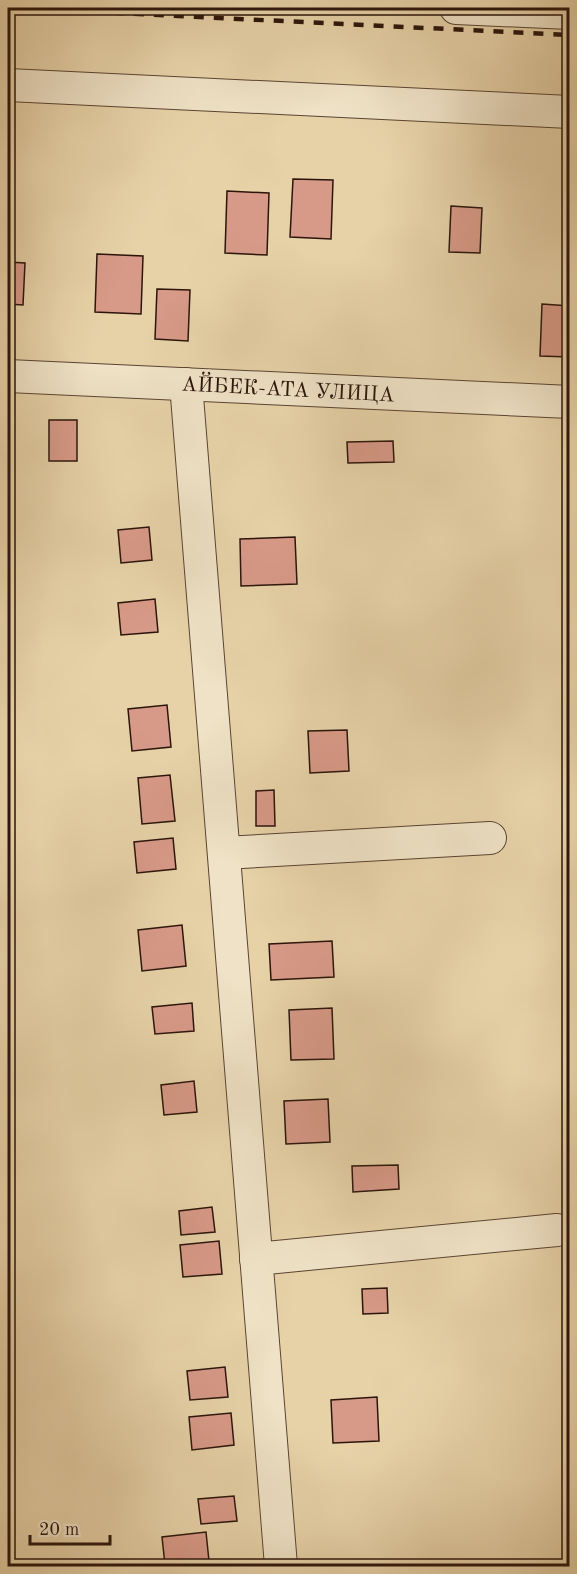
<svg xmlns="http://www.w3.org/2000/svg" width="577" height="1574" font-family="'Old Standard TT',serif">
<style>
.building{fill:#d89a88;stroke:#2b150b;stroke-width:1.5}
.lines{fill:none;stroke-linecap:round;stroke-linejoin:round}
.minor-casing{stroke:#5a4432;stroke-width:34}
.minor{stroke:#efe2c6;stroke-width:32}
.rail{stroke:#2b150b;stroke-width:4.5;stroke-dasharray:10 10;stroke-linecap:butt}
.labels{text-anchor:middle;stroke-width:4.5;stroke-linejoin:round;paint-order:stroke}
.street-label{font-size:21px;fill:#2b150b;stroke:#efe2c6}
</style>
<rect width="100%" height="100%" fill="#e7d2a8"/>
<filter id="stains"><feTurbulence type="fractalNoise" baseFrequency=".00333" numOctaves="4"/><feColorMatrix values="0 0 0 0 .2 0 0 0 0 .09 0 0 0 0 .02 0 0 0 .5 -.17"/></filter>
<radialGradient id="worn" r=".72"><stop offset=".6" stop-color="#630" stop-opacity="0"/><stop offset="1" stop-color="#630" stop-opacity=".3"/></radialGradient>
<g class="building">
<polygon points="293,179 333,180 331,239 290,237"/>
<polygon points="227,191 269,193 267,255 225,253"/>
<polygon points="451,206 482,208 480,253 449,252"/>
<polygon points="97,254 143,256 141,314 95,312"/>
<polygon points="8,262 25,263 23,305 8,304"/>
<polygon points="157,289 190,290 188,341 155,339"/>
<polygon points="542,304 570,306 570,357 540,356"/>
<rect x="49" y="420" width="28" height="41"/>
<polygon points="393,441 394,462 348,463 347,442"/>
<polygon points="149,527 152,560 121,563 118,530"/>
<polygon points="295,537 297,584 241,586 240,539"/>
<polygon points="155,599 158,632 121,635 118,603"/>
<polygon points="167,705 171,747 132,751 128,709"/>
<polygon points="347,730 349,771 310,773 308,731"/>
<polygon points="170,775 175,821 142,824 138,778"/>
<polygon points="274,790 275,826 256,826 256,791"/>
<polygon points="173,838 176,869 137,873 134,842"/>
<polygon points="182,925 186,966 142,971 138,930"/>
<polygon points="332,941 334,977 271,980 269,944"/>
<polygon points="192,1003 194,1031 155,1034 152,1007"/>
<polygon points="332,1008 334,1059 291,1060 289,1010"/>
<polygon points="194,1081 197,1112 164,1115 161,1085"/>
<polygon points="328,1099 330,1142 286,1144 284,1101"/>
<polygon points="398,1165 399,1189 353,1192 352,1166"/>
<polygon points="212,1207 215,1232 181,1235 179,1211"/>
<polygon points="219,1241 222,1274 183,1277 180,1245"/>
<polygon points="387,1288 388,1313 363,1314 362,1289"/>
<polygon points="225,1367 228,1397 190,1400 187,1371"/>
<polygon points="377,1397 379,1441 333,1443 331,1400"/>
<polygon points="231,1413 234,1445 192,1450 189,1417"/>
<polygon points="234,1496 237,1521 201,1524 198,1499"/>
<polygon points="206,1532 209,1561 165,1565 162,1537"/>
</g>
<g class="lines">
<g class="minor-casing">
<g id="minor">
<polyline points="456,8 570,13"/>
<polyline points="8,85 570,112"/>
<polyline points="8,376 570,402"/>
<polyline points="186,384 281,1566"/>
<polyline points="224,853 490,838"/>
<polyline points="256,1259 557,1230"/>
</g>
</g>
<use href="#minor" class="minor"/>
<polyline class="rail" points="14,8 570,35"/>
</g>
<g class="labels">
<g class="street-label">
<text transform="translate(288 389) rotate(3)" y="7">АЙБЕК-АТА УЛИЦА</text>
</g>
</g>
<rect width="577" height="1574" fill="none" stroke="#e7d2a8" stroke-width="30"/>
<rect x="9" y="9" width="559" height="1556" fill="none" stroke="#2b150b" stroke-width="3"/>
<rect x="15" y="15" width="547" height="1544" fill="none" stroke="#2b150b" stroke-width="1.5"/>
<path d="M30 1535v9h80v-9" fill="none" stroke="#2b150b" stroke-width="3"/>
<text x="39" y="1535" font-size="18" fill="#2b150b" stroke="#efe2c6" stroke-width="4.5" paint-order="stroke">20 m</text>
<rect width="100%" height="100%" filter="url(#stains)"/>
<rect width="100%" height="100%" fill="url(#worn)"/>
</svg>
